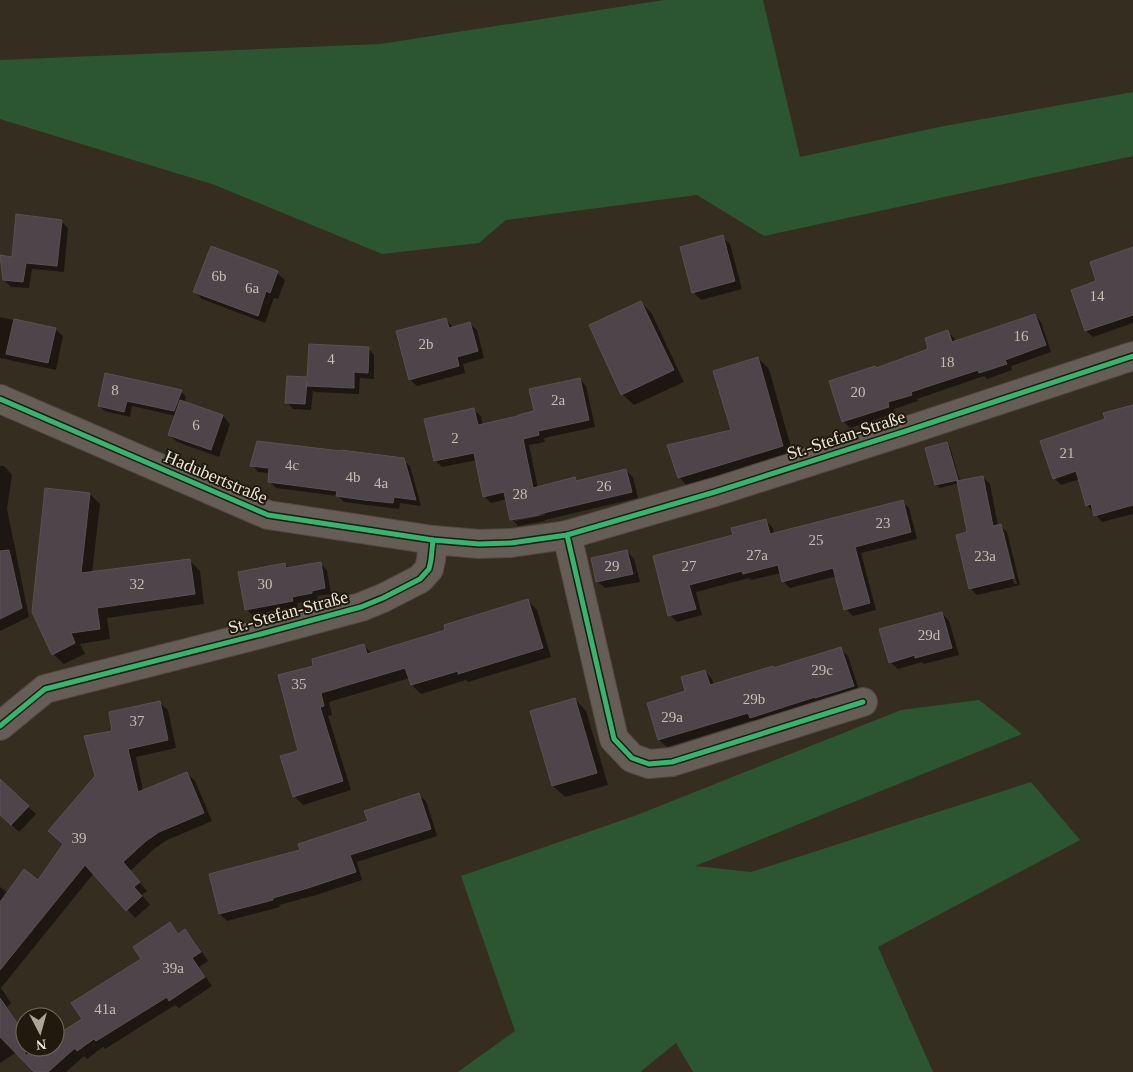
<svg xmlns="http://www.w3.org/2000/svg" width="1133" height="1072" font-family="Georgia,serif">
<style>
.green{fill:#2c5631}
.shadow{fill:#0007;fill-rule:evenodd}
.building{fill:#4d4549;stroke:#585252}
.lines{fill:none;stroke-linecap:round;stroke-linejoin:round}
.minor-casing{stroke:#514a3f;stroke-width:30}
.tertiary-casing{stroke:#514a3f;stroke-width:30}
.minor{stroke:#655d56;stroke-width:28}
.tertiary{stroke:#655d56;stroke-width:28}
.cycleway-casing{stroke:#1f190e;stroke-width:8}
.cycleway{stroke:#33b770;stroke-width:5}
.labels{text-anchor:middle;stroke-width:4;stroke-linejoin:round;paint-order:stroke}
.number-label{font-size:15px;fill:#c5bdb3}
.street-label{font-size:18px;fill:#ede5d6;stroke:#1f190e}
</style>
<rect width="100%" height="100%" fill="#352d20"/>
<g class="green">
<polygon points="664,0 763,0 800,157 939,127 1133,92 1133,156 764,236 697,195 506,220 479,243 382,254 215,185 0,119 0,60 380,44"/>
<polygon points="979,700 1022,734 695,866 751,872 1031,782 1080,840 878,947 933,1072 693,1072 676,1043 640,1072 458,1072 515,1031 461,876 637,815 901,710"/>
</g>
<g class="shadow">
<polygon points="61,221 68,228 64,272 32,269 29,288 11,287 4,280 13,259"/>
<polygon points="722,237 730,244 742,289 701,300 693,292"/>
<polygon points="1133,248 1133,323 1093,337 1086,331 1073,291 1098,282"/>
<polygon points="277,273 285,280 278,299 274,298 265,323 202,299 195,292"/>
<polygon points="641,302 652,314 684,382 634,405 622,394"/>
<polygon points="1035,315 1041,322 1051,352 1011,366 1012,370 987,379 984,376 917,399 918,401 894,409 895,413 850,428 843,421 877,369 930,350 948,332 954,338 955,342"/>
<polygon points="0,317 55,329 63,336 56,370 0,358"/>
<polygon points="445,319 452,326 453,328 470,324 477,330 484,358 463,364 465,373 417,386 410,380"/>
<polygon points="368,348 374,355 374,379 360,378 359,394 314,392 313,390 311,410 293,409 287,402 308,379"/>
<polygon points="758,358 769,369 794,458 690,489 679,477 732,431"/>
<path d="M580,379l6,7 9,41 -51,11 1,4 -16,3 9,43 37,-9 3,3 48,-12 7,7 5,21 -93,22v1l-27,5 -6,-7 -5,-20 -16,4 -7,-7 -7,-36 -35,7 -7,-7 39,-50 7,6 2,9 52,-13zM545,513v2l-30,6v-3z"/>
<polygon points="181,391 186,397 184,403 223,416 230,424 219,457 177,442 169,435 176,416 132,406 130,417 105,411 99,406"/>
<polygon points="1133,407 1133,514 1102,522 1087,505 1080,479 1061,485 1054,478 1107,420"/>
<path d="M947,443l3,4 10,34 23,-4 7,7 8,42h3l6,6 13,53 -43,10 -7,-7 -2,-55 -9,-50 -19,5 -4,-3 -9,-36zM1002,532h2l13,52h-3z"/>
<polygon points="403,460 410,466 421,506 400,503 399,509 344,502 338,496 276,488 269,481 270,473 258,472 252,465"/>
<polygon points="0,466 4,466 12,475 7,509 29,617 0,631"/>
<polygon points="90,494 100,504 92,573 189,560 200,571 204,604 107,618 110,639 80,644 85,654 64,664 53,654"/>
<polygon points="902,502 909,508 917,539 861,553 876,610 853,616 846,609 837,576 790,588 783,581 781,573 751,580 749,578 696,592 702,615 677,622 670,615 654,557 734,536 766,521 773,528 774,535"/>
<polygon points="627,551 634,559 640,582 605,588 597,581"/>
<polygon points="285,564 289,568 321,564 327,570 331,594 317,596 318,599 297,603 298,606 252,615 246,609"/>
<polygon points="528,601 537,610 551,657 468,682 466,680 421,694 412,685 410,678 329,702 332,715 328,716 351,790 303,805 294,796 299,751 315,667 364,645 372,654 446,631"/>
<polygon points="942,613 949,621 959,655 924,664 922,662 898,669 890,662"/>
<polygon points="841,649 848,656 860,693 758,724 754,720 667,747 659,740 648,704 687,692 705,671 712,679 714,685 772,667 774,669"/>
<polygon points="575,699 586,711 608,785 565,797 553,786 532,712"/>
<polygon points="159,702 168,710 176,748 136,757 143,791 187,773 195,781 212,821 167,840 154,849 130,871 147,891 142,895 150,905 135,918 94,873 1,988 11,1003 7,1007 25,1032 25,1047 55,1047 55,1038 83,1019 143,960 170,924 179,934 185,930 193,939 208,961 199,967 212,986 179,1008 175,1005 105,1049 103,1047 87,1059 84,1056 66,1072 36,1072 17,1052 0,1063 0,887 8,893 38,882 65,845 97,776 114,732"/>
<polygon points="0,790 28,807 36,814 19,832 0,814"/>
<polygon points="418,794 426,801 437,836 357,862 362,880 316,895 279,905 280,907 227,921 220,914 210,875 302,851 369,822"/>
</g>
<g class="building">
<polygon points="16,214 62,220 57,266 26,263 23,282 3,280 0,255 12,257"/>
<polygon points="723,235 735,281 692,293 680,247"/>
<polygon points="211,246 278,271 270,293 266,291 258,316 193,292"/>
<polygon points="1133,247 1133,315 1085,331 1071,290 1096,281 1090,262"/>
<polygon points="641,301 674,370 621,395 589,325"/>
<polygon points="1035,314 1046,345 1005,360 1007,364 979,373 978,370 911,392 912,395 888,402 889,407 842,422 829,381 875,366 876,368 928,349 925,338 948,330 952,342"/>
<polygon points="446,318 449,328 470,322 478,351 457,357 459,366 409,380 396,331"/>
<polygon points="14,319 56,328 48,363 6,354"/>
<polygon points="309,344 369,347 368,373 354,372 354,388 307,386 307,381 305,404 285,403 287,376 307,377"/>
<polygon points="758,357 783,446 678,478 667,445 731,430 713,371"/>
<polygon points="105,373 182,390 174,411 127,401 124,412 98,406"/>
<polygon points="580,378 589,420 538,431 539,435 523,439 533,488 575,477 576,481 626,469 632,492 539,514 539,515 510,520 504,492 483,497 474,453 434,461 424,419 474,408 478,425 518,416 518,415 534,411 529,389"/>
<polygon points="180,400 223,415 211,450 168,435"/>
<polygon points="1133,405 1133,505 1094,516 1091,504 1086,506 1076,471 1053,479 1040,441 1105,419 1103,413"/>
<polygon points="257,441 341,451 341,450 404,458 416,500 394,497 393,503 364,500 336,496 337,491 268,482 269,468 250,466"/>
<polygon points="947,442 958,480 935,485 925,448"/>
<polygon points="983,476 993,526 1001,524 1014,578 969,589 956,535 967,532 957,481"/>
<polygon points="45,488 90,493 81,573 190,559 195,594 97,608 100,629 71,633 75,643 52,655 32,612"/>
<polygon points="903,500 911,532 855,547 870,603 844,610 833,568 782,582 778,565 743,574 742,571 689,585 696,609 668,616 653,556 733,535 731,528 766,519 770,534"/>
<polygon points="9,550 22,608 0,619 0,551"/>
<polygon points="627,550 633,574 596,582 591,558"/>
<polygon points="321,562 325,588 312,591 312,593 292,597 293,601 245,610 238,572 285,563 286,568"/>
<polygon points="528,599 543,648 458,674 458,671 411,685 405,668 321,693 324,706 320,707 343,781 293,797 280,756 298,751 278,675 313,666 312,659 364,644 367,654 445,630 444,625"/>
<polygon points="942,612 952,648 915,658 915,655 889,663 879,629"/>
<polygon points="841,647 854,686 815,698 815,697 750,718 748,713 658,740 647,703 685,691 681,677 705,670 710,685 773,666 773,668"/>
<polygon points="575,698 597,773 552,786 530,711"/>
<polygon points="160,701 168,740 128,749 138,792 187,772 204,813 159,832 146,841 123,862 140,882 134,887 142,896 126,911 85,865 0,970 0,902 24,869 38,880 63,844 48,831 95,776 84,736 112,731 109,712"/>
<polygon points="0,779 29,806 11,825 0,815"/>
<polygon points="419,793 431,829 350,855 356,872 308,888 273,898 273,900 219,914 209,874 300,850 298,844 368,821 364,811"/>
<polygon points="170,922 178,934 185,929 201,952 192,958 205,977 169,1001 167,997 96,1041 94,1039 77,1051 75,1048 48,1072 34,1072 0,1037 0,998 25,1034 25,1056 38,1047 55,1047 55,1036 82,1019 71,1003 141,959 133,947"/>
</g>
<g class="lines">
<g class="minor-casing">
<g id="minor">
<polyline points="567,535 614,739 632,758 649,764 672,762 863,702"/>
<polyline points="0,726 45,689 261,634 361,607 383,598 420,579 429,569 431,560 433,540"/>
</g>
</g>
<g class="tertiary-casing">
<polyline id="tertiary" points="0,399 268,515 433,540 479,544 511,543 567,535 715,492 906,431 1133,356"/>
</g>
<use href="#minor" class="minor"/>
<use href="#tertiary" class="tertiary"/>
<g class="cycleway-casing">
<g id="cycleway">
<polyline points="0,399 268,515 433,540 479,544 511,543 567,535 715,492 906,431 1133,356"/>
<polyline points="567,535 614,739 632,758 649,764 672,762 863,702"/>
<polyline points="0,726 45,689 261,634 361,607 383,598 420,579 429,569 431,560 433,540"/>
</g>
</g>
<use href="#cycleway" class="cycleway"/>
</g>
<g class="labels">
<g class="number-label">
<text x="219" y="281">6b</text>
<text x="252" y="293">6a</text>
<text x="1097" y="301">14</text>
<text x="1021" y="341">16</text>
<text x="426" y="349">2b</text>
<text x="331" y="364">4</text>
<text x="947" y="367">18</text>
<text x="115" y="395">8</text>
<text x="858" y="397">20</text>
<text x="558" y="405">2a</text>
<text x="196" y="430">6</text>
<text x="455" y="443">2</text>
<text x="1067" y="458">21</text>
<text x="292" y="470">4c</text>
<text x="353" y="482">4b</text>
<text x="381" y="488">4a</text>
<text x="604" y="491">26</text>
<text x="520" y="499">28</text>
<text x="883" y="528">23</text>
<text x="816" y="545">25</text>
<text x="757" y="560">27a</text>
<text x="985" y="561">23a</text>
<text x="612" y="571">29</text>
<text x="689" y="571">27</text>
<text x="137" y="589">32</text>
<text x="265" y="589">30</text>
<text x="929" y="640">29d</text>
<text x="822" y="675">29c</text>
<text x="299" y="689">35</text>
<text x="754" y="704">29b</text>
<text x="672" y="722">29a</text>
<text x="137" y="726">37</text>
<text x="79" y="843">39</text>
<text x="173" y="973">39a</text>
<text x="105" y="1014">41a</text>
</g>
<g class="street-label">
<text transform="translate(846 435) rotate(-18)" y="6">St.-Stefan-Straße</text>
<text transform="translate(216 477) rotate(23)" y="6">Hadubertstraße</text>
<text transform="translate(288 612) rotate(-15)" y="6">St.-Stefan-Straße</text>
</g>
</g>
<g transform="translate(40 1032) rotate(174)"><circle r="24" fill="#1f190e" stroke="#716b5e"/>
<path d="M0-4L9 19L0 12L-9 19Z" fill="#ada596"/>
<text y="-8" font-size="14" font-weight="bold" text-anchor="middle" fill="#ede5d6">N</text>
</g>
</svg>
